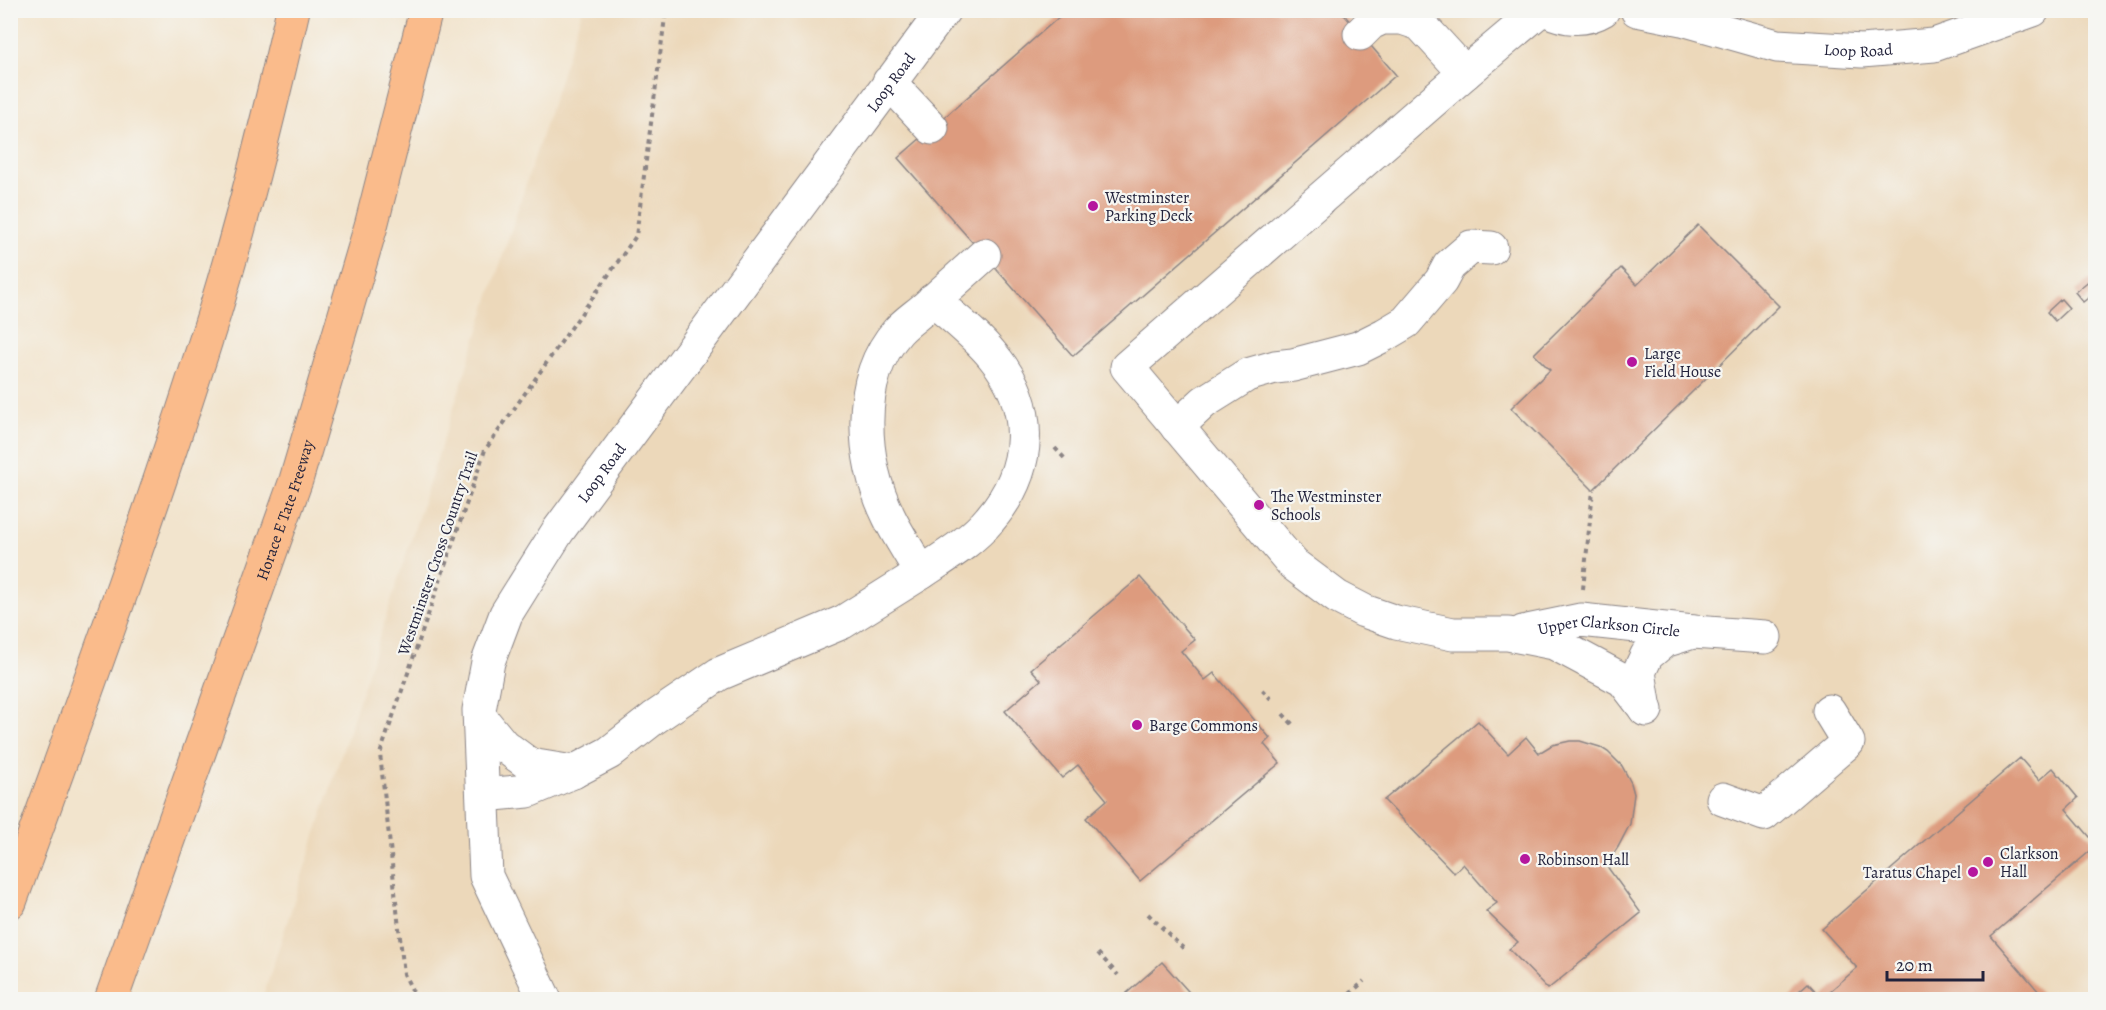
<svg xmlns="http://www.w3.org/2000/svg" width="2106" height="1010" font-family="Alegreya,serif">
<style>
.built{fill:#ecd8ba}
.building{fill:#dd9b7e}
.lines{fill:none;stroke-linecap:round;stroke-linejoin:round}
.minor-casing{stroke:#8a8384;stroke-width:35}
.highway-casing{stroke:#8a8384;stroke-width:35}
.path{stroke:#8a8384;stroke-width:4;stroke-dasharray:4.5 4.5;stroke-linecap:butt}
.minor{stroke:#fff;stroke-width:33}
.highway{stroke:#fabb8b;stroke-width:33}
.poi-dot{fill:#b5179e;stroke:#f6f6f2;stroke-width:2}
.labels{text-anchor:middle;stroke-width:4.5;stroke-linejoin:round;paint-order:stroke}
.street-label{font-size:16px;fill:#22223b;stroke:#f6f6f2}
.poi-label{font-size:16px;fill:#22223b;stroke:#f6f6f2;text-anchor:start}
</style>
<rect width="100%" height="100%" fill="#f6f6f2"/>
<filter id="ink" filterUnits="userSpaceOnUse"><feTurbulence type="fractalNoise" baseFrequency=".0167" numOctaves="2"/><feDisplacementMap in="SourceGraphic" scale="12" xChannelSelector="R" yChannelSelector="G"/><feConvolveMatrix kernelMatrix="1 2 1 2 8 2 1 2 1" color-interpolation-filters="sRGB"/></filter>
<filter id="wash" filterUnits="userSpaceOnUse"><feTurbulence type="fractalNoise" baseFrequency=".008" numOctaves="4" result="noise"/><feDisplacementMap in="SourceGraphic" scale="24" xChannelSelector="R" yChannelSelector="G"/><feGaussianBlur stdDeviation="1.35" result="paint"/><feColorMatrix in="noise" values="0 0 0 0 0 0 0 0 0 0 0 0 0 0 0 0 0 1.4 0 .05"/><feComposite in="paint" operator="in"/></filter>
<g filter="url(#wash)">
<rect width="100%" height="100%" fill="#f2e4cd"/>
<polygon class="built" points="582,11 2095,11 2095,999 262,1000"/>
<g id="blocks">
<g class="building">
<polygon points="1067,10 1340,10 1396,75 1073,356 898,158"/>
<polygon points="1698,225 1779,306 1593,490 1511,408 1550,370 1534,354 1621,268 1637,285"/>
<polygon points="2096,275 2096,292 2083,302 2075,292"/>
<polygon points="2061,299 2069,308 2055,321 2047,312"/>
<polygon points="1140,577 1195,640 1181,651 1205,680 1214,673 1270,738 1264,744 1280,763 1140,881 1086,818 1107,800 1078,765 1062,778 1005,711 1041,680 1031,669"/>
<polygon points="1478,721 1508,754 1526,737 1539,753 1552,745 1570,741 1580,741 1600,747 1608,752 1622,766 1631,783 1634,794 1630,824 1618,847 1606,865 1641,913 1548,989 1509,949 1518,942 1486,911 1497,903 1463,864 1454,873 1384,800"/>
<polygon points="2020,758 2039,780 2053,768 2078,798 2066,809 2096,844 2096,846 1991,936 2046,1000 1789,1000 1808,983 1822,998 1857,968 1822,929"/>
<polygon points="1162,962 1196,1000 1119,1000"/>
</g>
</g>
</g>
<g filter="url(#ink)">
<use href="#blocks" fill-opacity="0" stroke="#8a8384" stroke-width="1.5"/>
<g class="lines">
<g class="minor-casing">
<g id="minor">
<polyline points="1540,10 1465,73 1127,367 1293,564 1337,597 1364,611 1396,622 1453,634 1508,634 1554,643 1623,680 1646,710"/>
<path d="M1547,10c18,9 38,11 56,0"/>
<path id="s1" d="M1637,10l45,9 95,27 85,5 72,-6 99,-35"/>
<polyline points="1360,34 1371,23 1382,18 1402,18 1420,24 1465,73"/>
<polyline points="889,82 932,128"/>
<path d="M933,300c21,18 43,35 60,56 43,51 39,114 -3,163 -18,22 -45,38 -69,54 -10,-19 -23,-37 -32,-56 -27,-55 -35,-136 9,-186 8,-9 19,-16 28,-24 19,-17 39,-35 58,-52"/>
<polyline points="1177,427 1204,402 1247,375 1275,367 1293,365 1358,348 1384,335 1406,322 1441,281 1449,266 1471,247 1491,248"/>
<path id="s2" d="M1523,632l58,-12 112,12"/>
<polyline points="1645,709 1639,672 1647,655 1664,641 1693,632 1765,637"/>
<polyline points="480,717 503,745 530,765 573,772"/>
<polyline points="483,795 528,791 573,772 609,753 654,718 719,674 843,622 921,573"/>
<polyline points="1723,799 1764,814 1848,742 1829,711"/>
<path id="s3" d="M545,1000l-59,-124 -7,-166 9,-48 18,-48 52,-83 386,-521"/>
</g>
</g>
<g class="highway-casing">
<g id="highway">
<path d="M10,902c71,-196 143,-392 205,-591 30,-99 55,-200 78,-301"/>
<path id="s4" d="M111,1000l185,-520 75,-254 55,-216"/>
</g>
</g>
<g class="path">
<polyline points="1055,448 1067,461"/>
<polyline points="1583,589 1593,490"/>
<polyline points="1262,690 1271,699"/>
<polyline points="1283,714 1295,727"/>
<polyline points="1148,914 1185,950"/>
<polyline points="1098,953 1118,975"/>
<polyline points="417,1000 404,974 380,754 485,450 636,236 666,10"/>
<polyline points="1343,1000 1364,981"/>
<polyline points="1638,1000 1644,994"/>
</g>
<use href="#minor" class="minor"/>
<use href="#highway" class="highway"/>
</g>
</g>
<g class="poi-dot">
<circle cx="1093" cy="206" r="6"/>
<circle cx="1632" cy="362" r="6"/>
<circle cx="1259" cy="505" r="6"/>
<circle cx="1137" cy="725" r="6"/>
<circle cx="1525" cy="859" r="6"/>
<circle cx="1988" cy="862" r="6"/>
<circle cx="1973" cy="872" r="6"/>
</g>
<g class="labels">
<g class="street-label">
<text dy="6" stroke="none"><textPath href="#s1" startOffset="226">Loop Road</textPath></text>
<text dy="6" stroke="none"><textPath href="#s3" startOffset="1060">Loop Road</textPath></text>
<text dy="6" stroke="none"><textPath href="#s3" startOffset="574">Loop Road</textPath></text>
<text dy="6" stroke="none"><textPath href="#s4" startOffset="520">Horace E Tate Freeway</textPath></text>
<text transform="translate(437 553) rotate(-71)" y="6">Westminster Cross Country Trail</text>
<text dy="6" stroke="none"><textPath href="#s2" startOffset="87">Upper Clarkson Circle</textPath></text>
</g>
<g class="poi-label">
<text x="1105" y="203">Westminster<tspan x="1105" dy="18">Parking Deck</tspan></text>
<text x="1644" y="359">Large<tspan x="1644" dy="18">Field House</tspan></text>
<text x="1271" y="502">The Westminster<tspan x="1271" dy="18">Schools</tspan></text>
<text x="1149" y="731">Barge Commons</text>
<text x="2000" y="859">Clarkson<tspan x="2000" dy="18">Hall</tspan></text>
<text x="1537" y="865">Robinson Hall</text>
<text x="1961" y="878" text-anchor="end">Taratus Chapel</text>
</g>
</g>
<rect width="2106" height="1010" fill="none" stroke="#f6f6f2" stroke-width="36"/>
<path d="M1887 971v9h96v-9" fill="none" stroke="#22223b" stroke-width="3"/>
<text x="1896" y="971" font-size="18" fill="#22223b" stroke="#f6f6f2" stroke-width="4.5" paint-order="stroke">20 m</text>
</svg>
